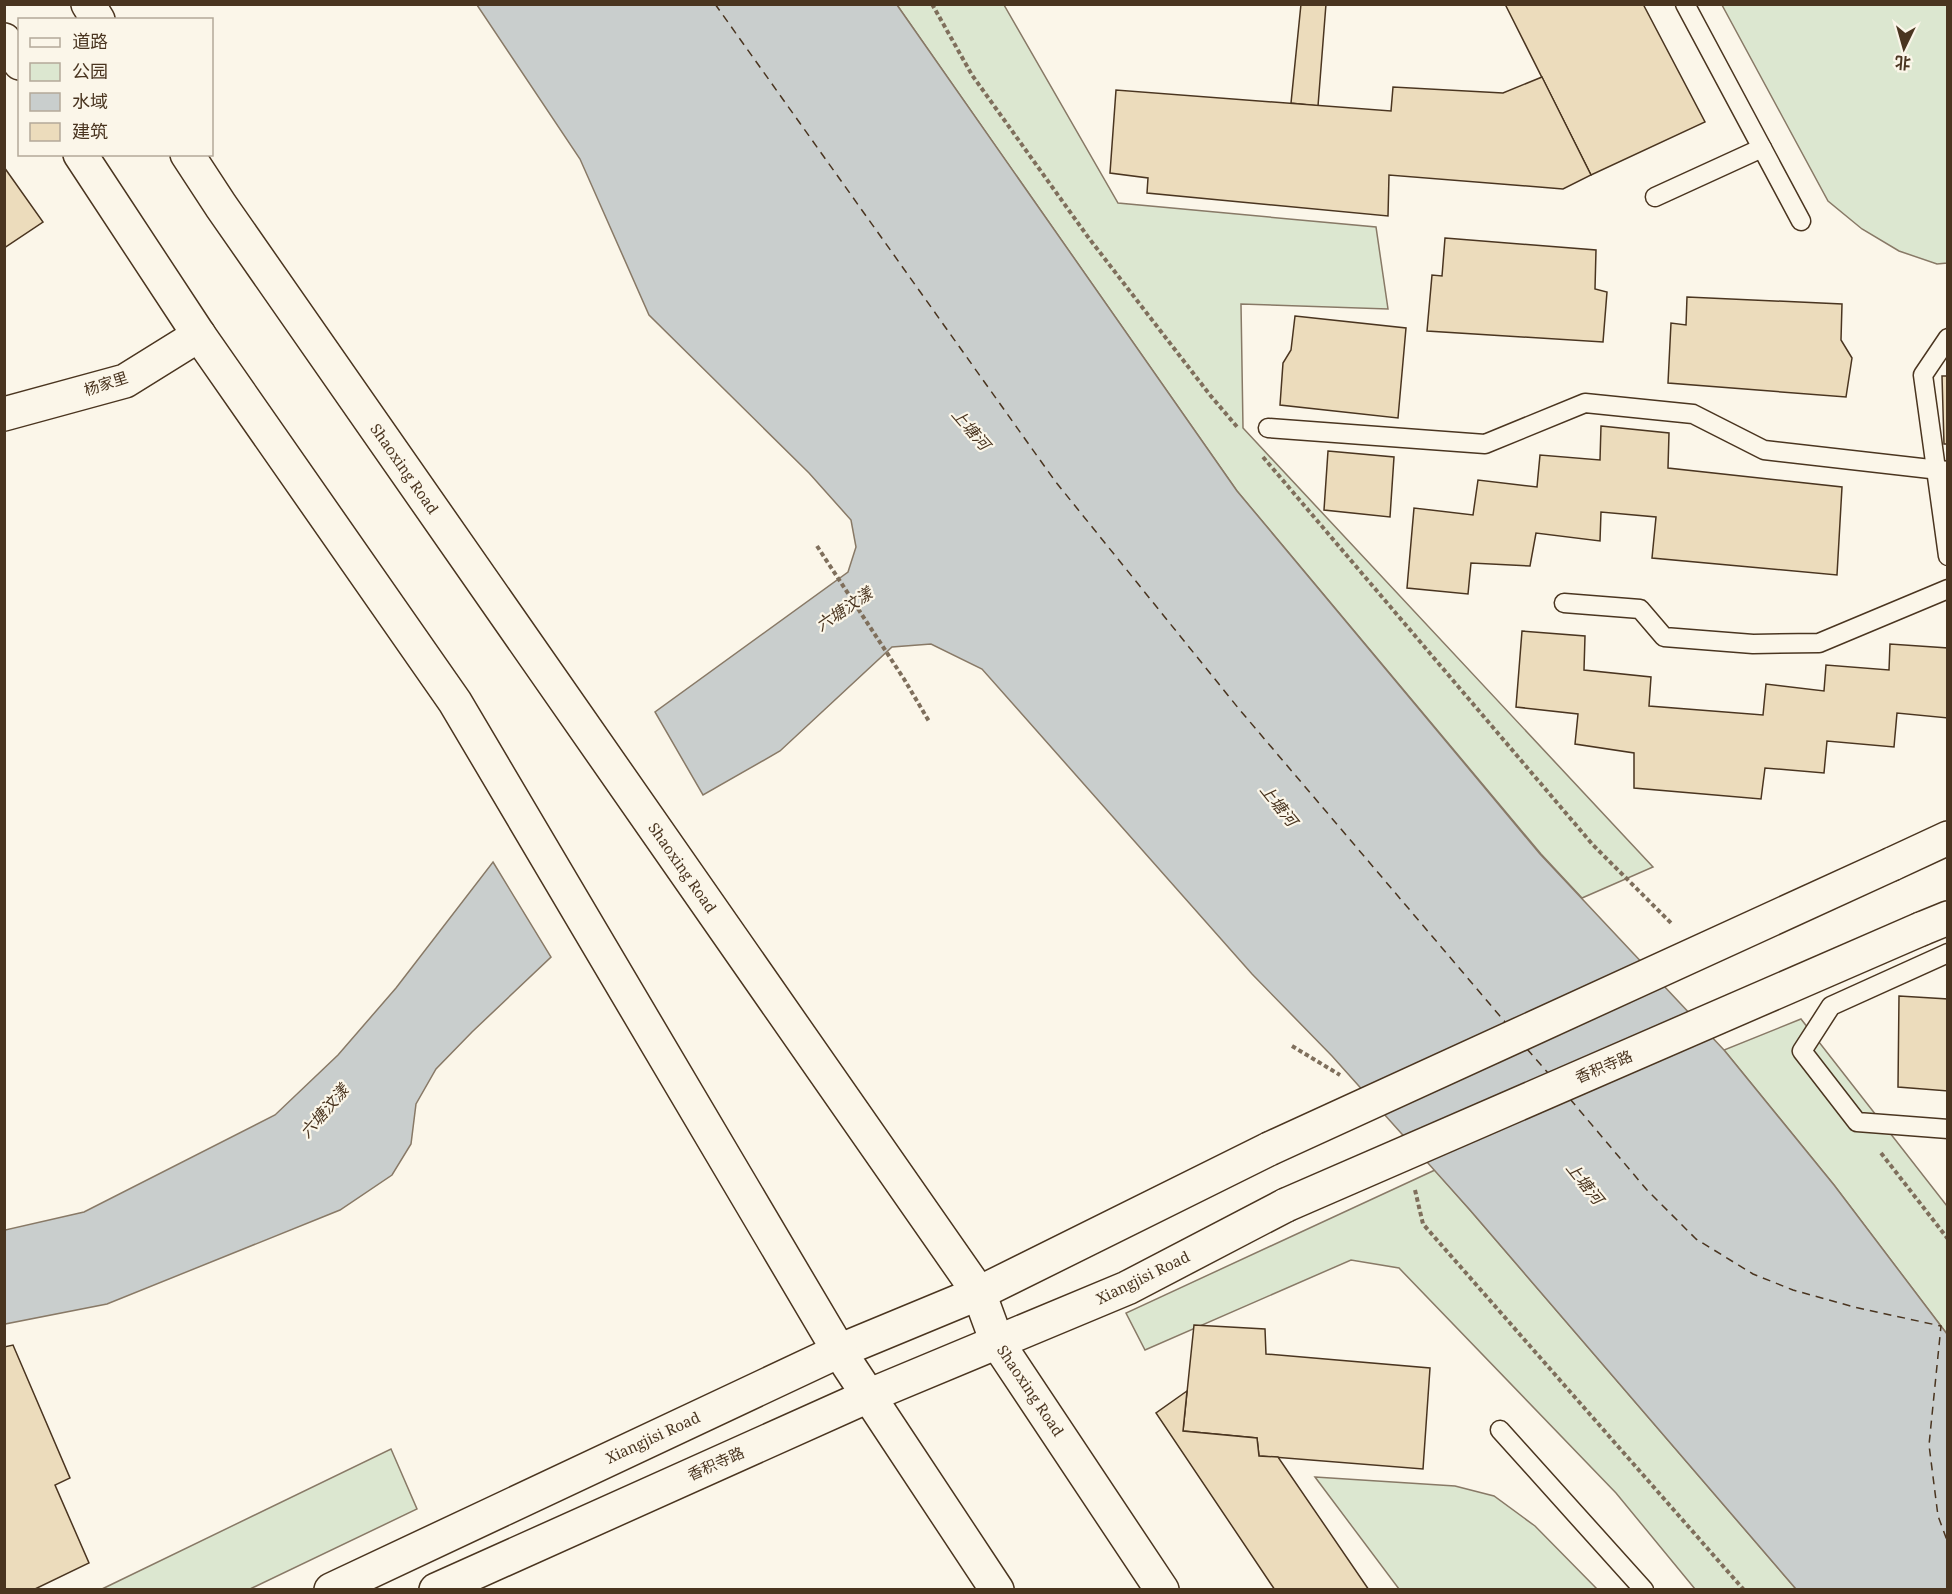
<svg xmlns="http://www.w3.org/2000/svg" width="1952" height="1594" font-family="'Noto Serif','Noto Sans SC',serif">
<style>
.green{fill:#dce7d0;stroke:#887966;stroke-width:1.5}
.water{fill:#c9cecd;stroke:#887966;stroke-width:1.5}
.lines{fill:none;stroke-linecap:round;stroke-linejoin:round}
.ferry{stroke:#4a3520;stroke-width:1.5;stroke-dasharray:8 6;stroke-linecap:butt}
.building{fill:#ecdcbc;stroke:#4a3520;stroke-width:1.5}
.service-casing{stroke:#4a3520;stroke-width:21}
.minor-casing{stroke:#4a3520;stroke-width:36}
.secondary-casing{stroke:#4a3520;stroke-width:36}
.primary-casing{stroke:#4a3520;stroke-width:36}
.path{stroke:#7f6f5c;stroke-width:4;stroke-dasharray:4.5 3;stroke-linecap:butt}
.service{stroke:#fbf6e9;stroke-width:18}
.minor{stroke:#fbf6e9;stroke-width:33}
.secondary{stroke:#fbf6e9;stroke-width:33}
.primary{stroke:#fbf6e9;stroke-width:33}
.secondary-bridge-casing{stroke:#4a3520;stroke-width:36;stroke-linecap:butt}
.secondary-bridge{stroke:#fbf6e9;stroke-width:33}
.labels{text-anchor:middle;stroke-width:4.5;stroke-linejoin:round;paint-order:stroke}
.street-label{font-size:15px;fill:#4a3520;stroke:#fbf6e9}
.water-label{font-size:16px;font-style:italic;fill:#4a3520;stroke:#fbf6e9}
</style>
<rect width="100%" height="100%" fill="#fbf6e9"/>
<g class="green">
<polygon points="897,5 1004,5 1118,203 1376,227 1388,309 1241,304 1243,428 1653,867 1582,898 1541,854 1237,491"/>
<polygon points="1722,5 1947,5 1947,263 1937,264 1899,251 1862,229 1828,201"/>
<polygon points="1801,1019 1947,1206 1947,1334 1834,1185 1724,1050"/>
<polygon points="1435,1170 1470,1210 1796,1589 1695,1589 1616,1493 1399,1268 1351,1260 1145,1350 1126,1313"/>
<polygon points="391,1449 417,1509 250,1589 102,1589"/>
<polygon points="1315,1477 1455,1486 1494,1496 1535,1526 1597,1589 1399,1589"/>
</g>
<g class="water">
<polygon points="477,5 897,5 1237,491 1540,854 1724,1050 1834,1185 1947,1334 1947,1589 1796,1589 1470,1210 1332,1056 1252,974 982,669 931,644 892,647 780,751 703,795 655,712 848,572 856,547 851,520 809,473 649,315 580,159"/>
<polygon points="493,862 551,957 472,1032 436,1069 416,1104 411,1144 392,1175 340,1210 107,1304 5,1324 5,1230 84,1212 275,1115 338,1055 396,988"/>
</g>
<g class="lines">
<g class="ferry">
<polyline points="715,4 1055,481 1239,709 1505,1022"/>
<polyline points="1527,1049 1548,1073"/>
<polyline points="1570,1099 1647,1190 1696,1239 1753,1274 1793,1290 1854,1307 1941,1326 1929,1445 1938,1516 1948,1543"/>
</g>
</g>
<g class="building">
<polygon points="1301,4 1326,4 1318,106 1291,103"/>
<polygon points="1505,4 1643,4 1705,122 1591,175"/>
<polygon points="1542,77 1591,175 1563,189 1389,175 1388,216 1147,193 1148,178 1110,173 1116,90 1391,111 1393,87 1503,93"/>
<polygon points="4,167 43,222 4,248"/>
<polygon points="1445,238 1596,250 1595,289 1607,292 1603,342 1427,331 1432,275 1442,276"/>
<polygon points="1687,297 1842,304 1841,340 1852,358 1846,397 1668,383 1671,323 1686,325"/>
<polygon points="1295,316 1406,328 1398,418 1280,405 1283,363 1291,350"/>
<polygon points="1942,376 1948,376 1948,444 1944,444"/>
<polygon points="1601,426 1669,433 1668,468 1842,487 1837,575 1652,558 1656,517 1601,512 1600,541 1536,533 1530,566 1471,563 1468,594 1407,588 1414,508 1473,515 1478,480 1537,487 1540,455 1600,460"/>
<polygon points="1328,451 1394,457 1390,517 1324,510"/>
<polygon points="1522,631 1585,636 1584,670 1651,677 1649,706 1763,715 1766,684 1824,691 1826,665 1889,670 1890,644 1948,648 1948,718 1897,713 1894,747 1827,741 1824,773 1765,768 1761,799 1634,788 1634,753 1575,744 1578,714 1516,707"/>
<polygon points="1899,996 1948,999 1948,1091 1898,1087"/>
<polygon points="1194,1325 1265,1329 1266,1354 1430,1368 1423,1469 1259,1456 1257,1438 1183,1431"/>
<polygon points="13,1345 70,1478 55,1485 89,1563 33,1590 4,1590 4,1347"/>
<polygon points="1187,1391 1183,1431 1257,1438 1259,1456 1278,1457 1369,1590 1275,1590 1156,1413"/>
</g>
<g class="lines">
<g class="service-casing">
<g id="service">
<polyline points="1685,4 1801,221"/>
<polyline points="1655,197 1762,148"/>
<polyline points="1948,338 1923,375 1948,556"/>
<polyline points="1268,428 1485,444 1585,403 1693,414 1764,450 1948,471"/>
<polyline points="1564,603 1640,609 1664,637 1753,644 1819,643 1948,589"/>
<polyline points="1948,953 1831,1006 1802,1051 1857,1122 1948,1129"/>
<polyline points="1500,1430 1644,1590"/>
</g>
</g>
<g class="minor-casing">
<polyline id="minor" points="4,414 125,381 199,335"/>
</g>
<g class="secondary-casing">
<g id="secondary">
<polyline points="1892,864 1948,838"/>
<polyline points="1921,929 1948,918"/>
<polyline points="331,1590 839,1351 979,1293 1269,1149"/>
<polyline points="436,1590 868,1396 1127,1288 1286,1205"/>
</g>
</g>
<g class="primary-casing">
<g id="primary">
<polyline points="88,4 98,20"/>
<polyline points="4,40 20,63"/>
<polyline points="80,154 199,335 455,702 839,1351 997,1590"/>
<polyline points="187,154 221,206 979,1293 997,1342 1162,1590"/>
</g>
</g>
<g class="path">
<polyline points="932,4 972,75 1088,237 1210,395 1238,428"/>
<polyline points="1263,457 1593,845 1673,925"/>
<polyline points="817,546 904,679 930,723"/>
<polyline points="1292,1046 1340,1075"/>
<polyline points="1881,1153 1948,1239"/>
<polyline points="1415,1190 1423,1224 1744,1590"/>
</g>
<use href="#service" class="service"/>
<use href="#minor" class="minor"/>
<use href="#secondary" class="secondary"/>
<use href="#primary" class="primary"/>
<g class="secondary-bridge-casing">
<g id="secondary-bridge">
<polyline points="1269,1149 1892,864"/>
<polyline points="1286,1205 1921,929"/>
</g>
</g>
<use href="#secondary-bridge" class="secondary-bridge"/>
</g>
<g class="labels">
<g class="street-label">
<text transform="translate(106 384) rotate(-18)" y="5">杨家里</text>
<text transform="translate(404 469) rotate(55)" y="5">Shaoxing Road</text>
<text transform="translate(682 868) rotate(55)" y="5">Shaoxing Road</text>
<text transform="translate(1604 1067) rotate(-23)" y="5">香积寺路</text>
<text transform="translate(1143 1278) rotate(-26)" y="5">Xiangjisi Road</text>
<text transform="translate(1030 1391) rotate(56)" y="5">Shaoxing Road</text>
<text transform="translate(653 1438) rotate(-25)" y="5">Xiangjisi Road</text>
<text transform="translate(716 1464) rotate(-24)" y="5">香积寺路</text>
</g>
<g class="water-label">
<text transform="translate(971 429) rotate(49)" y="6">上塘河</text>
<text transform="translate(844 609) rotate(-34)" y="6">六塘汶漾</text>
<text transform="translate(1279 805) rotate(51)" y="6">上塘河</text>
<text transform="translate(324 1111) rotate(-49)" y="6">六塘汶漾</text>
<text transform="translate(1585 1183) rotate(51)" y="6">上塘河</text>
</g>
</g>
<rect width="1952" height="1594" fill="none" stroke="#4a3520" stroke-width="12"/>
<rect x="18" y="18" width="195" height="138" fill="#fbf6e9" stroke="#b4a999" stroke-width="1.5"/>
<rect x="30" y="38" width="30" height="9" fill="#fbf6e9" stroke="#b4a999" stroke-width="1.5"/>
<text x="72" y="48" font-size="18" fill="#4a3520">道路</text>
<rect x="30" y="63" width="30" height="18" fill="#dce7d0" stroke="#b4a999" stroke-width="1.5"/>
<text x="72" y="78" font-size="18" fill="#4a3520">公园</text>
<rect x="30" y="93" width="30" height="18" fill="#c9cecd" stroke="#b4a999" stroke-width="1.5"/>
<text x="72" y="108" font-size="18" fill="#4a3520">水域</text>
<rect x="30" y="123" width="30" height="18" fill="#ecdcbc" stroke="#b4a999" stroke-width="1.5"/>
<text x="72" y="138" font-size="18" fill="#4a3520">建筑</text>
<g transform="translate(1904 48) rotate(185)" stroke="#fbf6e9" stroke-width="4.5" paint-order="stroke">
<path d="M0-4.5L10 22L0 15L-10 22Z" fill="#4a3520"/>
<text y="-9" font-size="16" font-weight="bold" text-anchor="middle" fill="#4a3520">北</text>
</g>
</svg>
